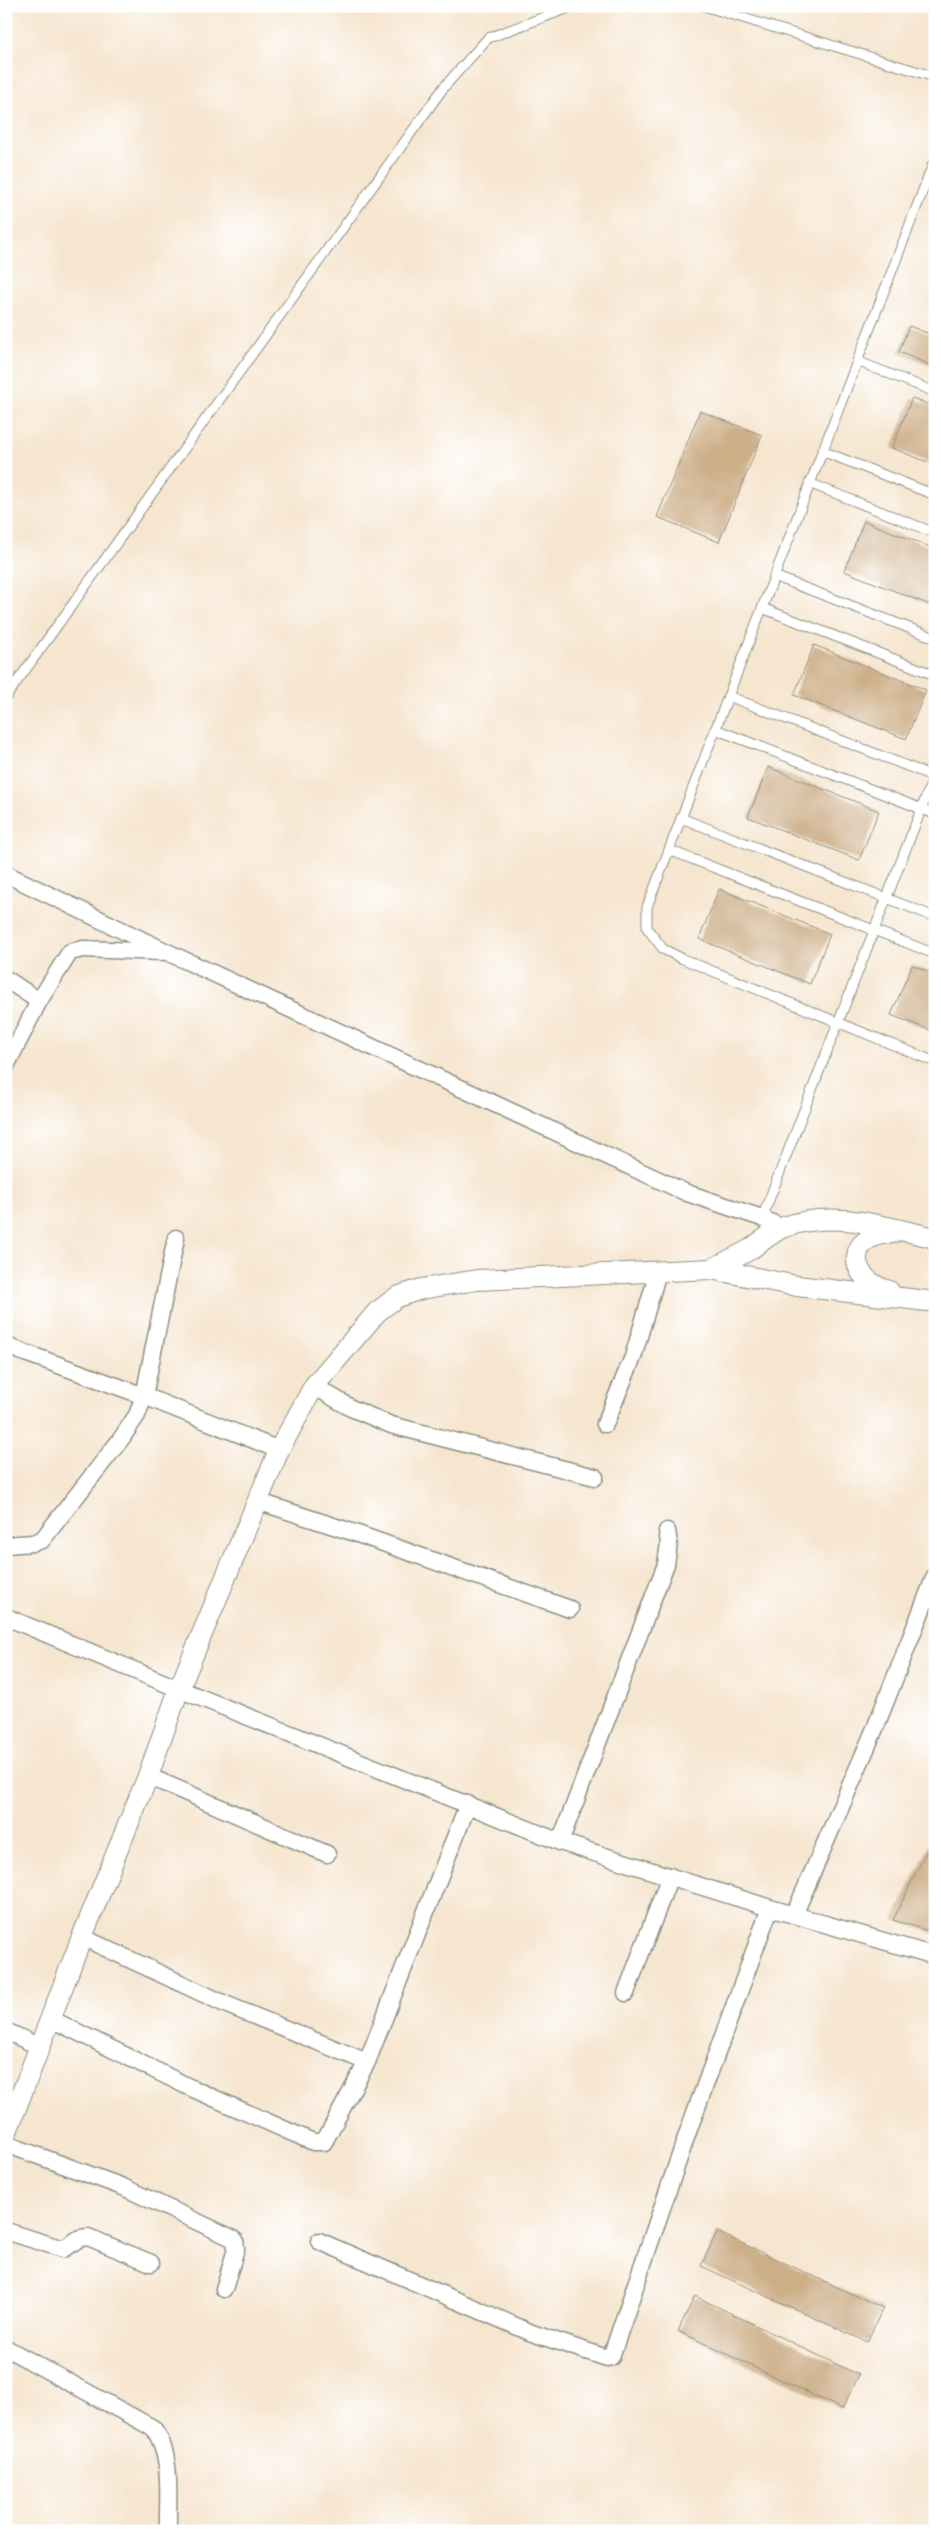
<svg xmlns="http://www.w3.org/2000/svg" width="941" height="2537" font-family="'Indie Flower',sans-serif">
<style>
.building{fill:#cdaf88}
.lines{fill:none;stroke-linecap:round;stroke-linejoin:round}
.service-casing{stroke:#8a9182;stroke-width:11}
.minor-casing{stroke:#8a9182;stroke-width:19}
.tertiary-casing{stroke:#8a9182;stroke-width:22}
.service{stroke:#fff;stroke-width:9}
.minor{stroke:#fff;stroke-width:16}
.tertiary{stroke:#fff;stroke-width:20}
</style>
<rect width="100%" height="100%" fill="#fff"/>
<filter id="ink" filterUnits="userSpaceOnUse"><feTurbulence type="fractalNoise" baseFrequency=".02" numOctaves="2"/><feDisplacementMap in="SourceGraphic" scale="10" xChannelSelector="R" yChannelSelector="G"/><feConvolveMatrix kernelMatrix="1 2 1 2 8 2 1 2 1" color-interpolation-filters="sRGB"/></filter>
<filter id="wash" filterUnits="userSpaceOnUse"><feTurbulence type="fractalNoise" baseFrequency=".0096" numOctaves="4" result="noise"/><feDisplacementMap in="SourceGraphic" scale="20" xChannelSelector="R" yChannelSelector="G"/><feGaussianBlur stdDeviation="1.12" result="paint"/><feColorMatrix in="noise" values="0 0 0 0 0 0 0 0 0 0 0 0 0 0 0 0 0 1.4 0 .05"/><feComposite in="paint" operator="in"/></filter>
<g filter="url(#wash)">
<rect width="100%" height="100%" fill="#f6e5cf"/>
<g id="blocks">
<g class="building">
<polygon points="909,326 935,336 935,367 899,352"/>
<polygon points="912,398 935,407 935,465 892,448"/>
<polygon points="700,411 762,435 719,542 657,517"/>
<polygon points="864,521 935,549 935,607 844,571"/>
<polygon points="814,645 926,690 906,739 794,695"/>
<polygon points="768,767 879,811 859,860 748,817"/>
<polygon points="719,889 830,934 810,984 699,939"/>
<polygon points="912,965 935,974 935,1032 891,1015"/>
<polygon points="935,1834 935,1933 893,1920"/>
<polygon points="717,2232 883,2308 867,2342 701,2266"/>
<polygon points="695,2296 859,2375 842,2409 678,2331"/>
</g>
</g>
</g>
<g filter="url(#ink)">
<use href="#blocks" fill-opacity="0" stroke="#8a9182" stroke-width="1"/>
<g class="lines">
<g class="service-casing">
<g id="service">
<polyline points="704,6 935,77"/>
<polyline points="935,159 647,907 647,928 663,949 683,959 935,1062"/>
<polyline points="857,361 935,392"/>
<polyline points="822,451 935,495"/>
<polyline points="809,483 935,533"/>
<polyline points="774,576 935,638"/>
<polyline points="762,608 935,675"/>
<polyline points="728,696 935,777"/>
<polyline points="6,697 444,87 488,38 574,6"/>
<polyline points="715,729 935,814"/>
<polyline points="681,818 935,917"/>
<polyline points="669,850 935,954"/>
<polyline points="762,1218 935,774"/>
</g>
</g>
<g class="minor-casing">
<g id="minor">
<polyline points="6,874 167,952 687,1193 762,1218 782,1228"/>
<polyline points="6,979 39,1001"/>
<polyline points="6,1066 39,1001 70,952 83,949 162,952"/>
<polyline points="6,1346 144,1396 279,1450"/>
<polyline points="314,1386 351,1408 391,1425 595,1477"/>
<polyline points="605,1424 633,1357 658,1272"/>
<polyline points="257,1501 352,1532 570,1609"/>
<polyline points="6,1545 32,1543 42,1540 121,1439 137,1415 144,1396 176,1238"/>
<polyline points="6,1617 179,1689 560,1842 770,1908 935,1956"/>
<polyline points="148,1776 327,1854"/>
<polyline points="560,1842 666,1564 669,1543 667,1531"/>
<polyline points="794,1915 876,1726 935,1576"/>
<polyline points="82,1937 225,2004 367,2062"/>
<polyline points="626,1993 670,1876"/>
<polyline points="51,2019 189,2087 313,2142 324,2142 367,2062 468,1804"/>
<polyline points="6,2031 40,2047"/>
<polyline points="6,2144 123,2187 232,2238 235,2240 236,2249 224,2289"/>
<polyline points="6,2231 63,2249 80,2238 88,2237 151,2263"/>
<polyline points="319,2241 532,2333 607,2358 611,2357 689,2129 770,1908"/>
<path d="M6,2348l147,80c21,26 14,71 15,103"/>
</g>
</g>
<g class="tertiary-casing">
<g id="tertiary">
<path d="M711,1269c12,-6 26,-12 38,-19 11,-7 23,-18 35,-23 50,-18 101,0 151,11"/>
<path d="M889,1291c-43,-12 -44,-57 4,-58"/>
<polyline points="6,2134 82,1937 148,1776 179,1689 279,1450 314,1386 377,1312 397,1297 421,1289 477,1280 711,1269 797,1286 927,1301"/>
</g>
</g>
<use href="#service" class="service"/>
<use href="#minor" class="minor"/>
<use href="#tertiary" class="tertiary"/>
</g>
</g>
<rect width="941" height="2537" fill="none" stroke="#fff" stroke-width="25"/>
</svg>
